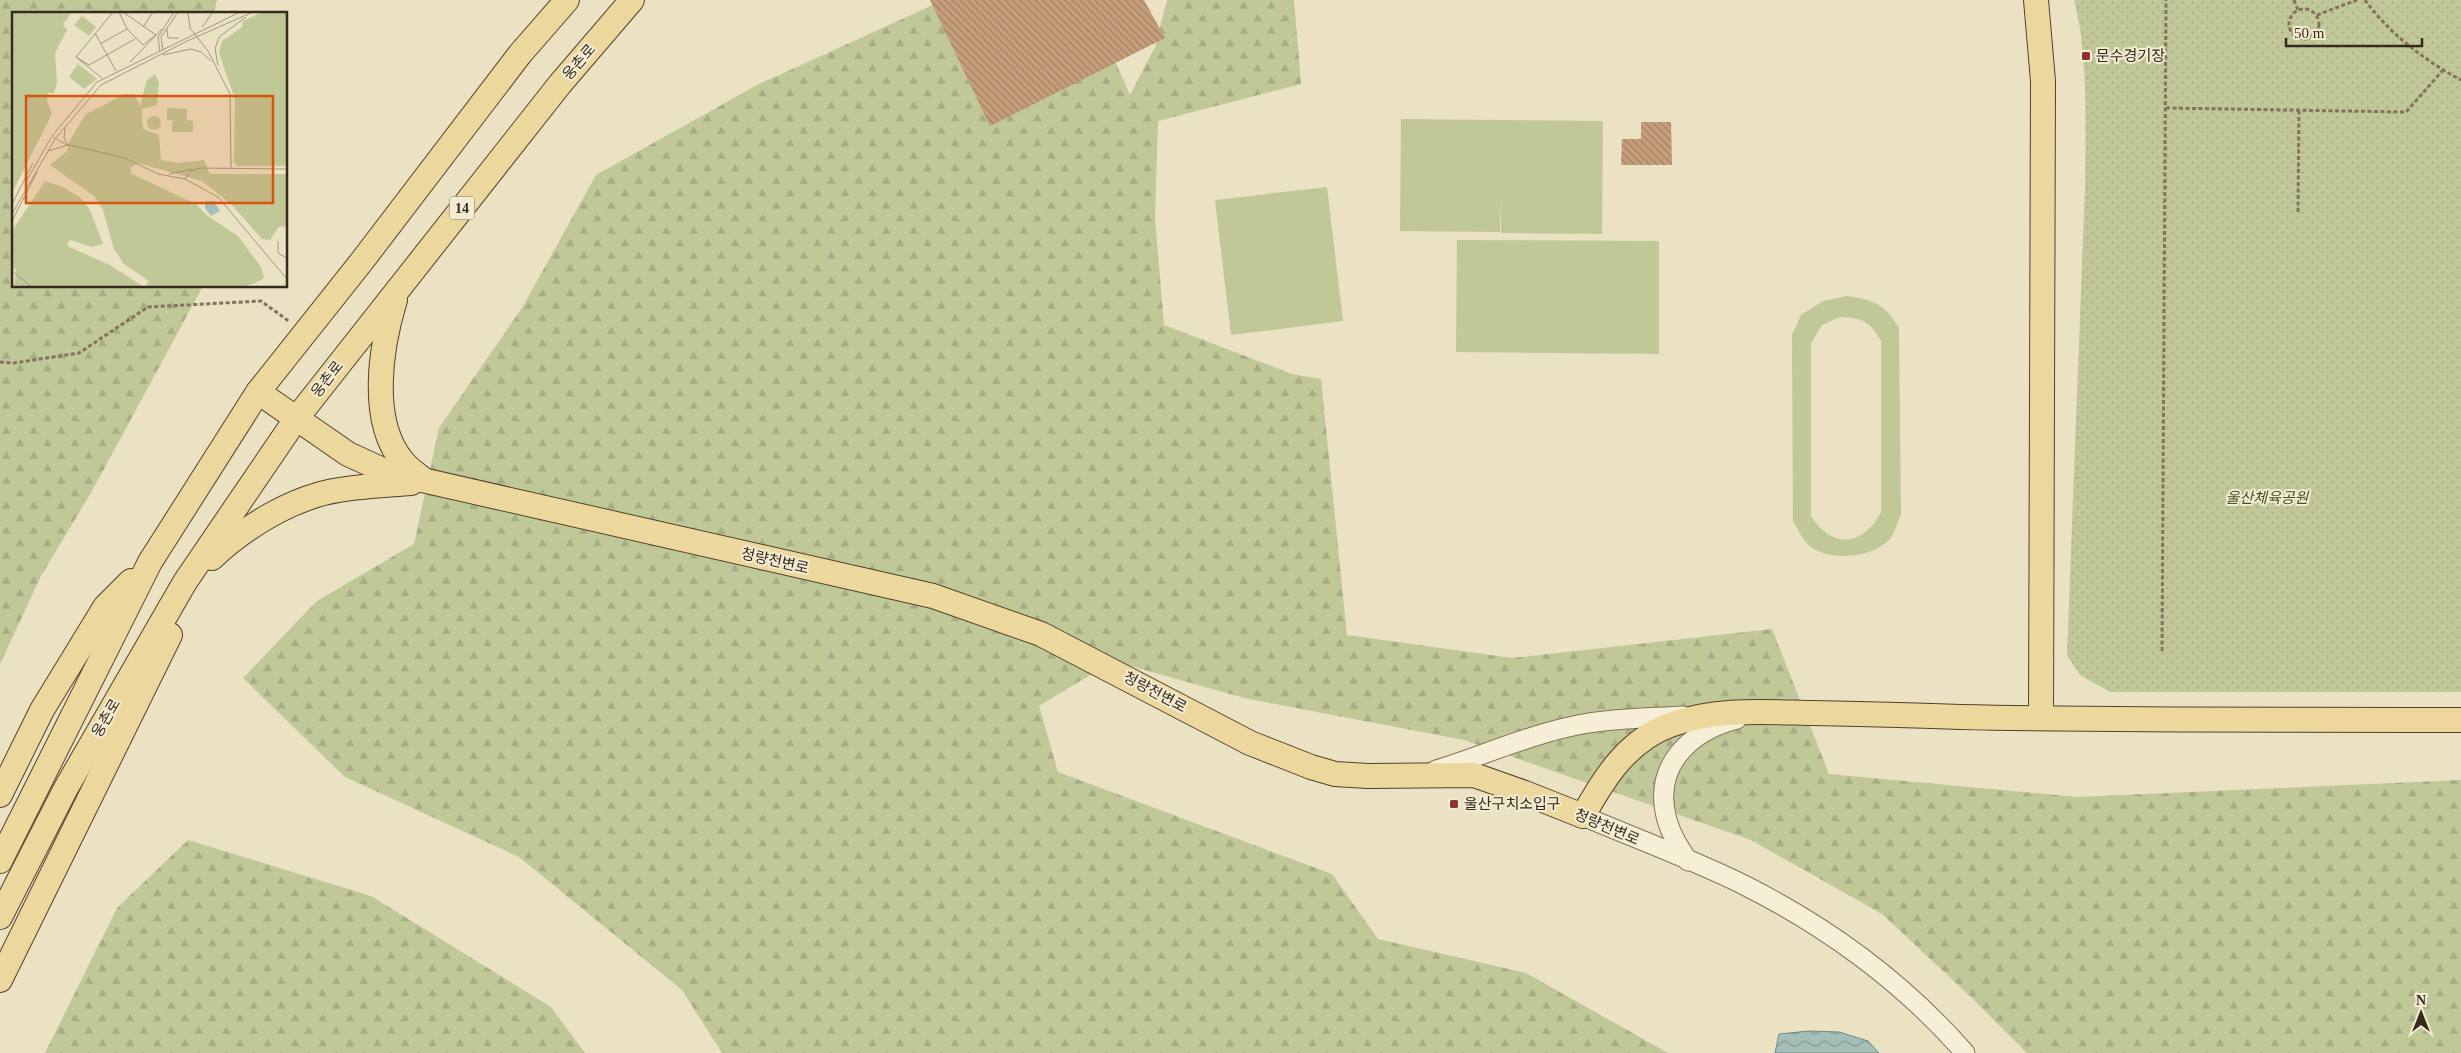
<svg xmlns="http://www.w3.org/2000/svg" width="2461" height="1053" font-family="'Times New Roman','Noto Sans KR',serif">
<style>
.grass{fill:#c0c898;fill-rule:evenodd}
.forest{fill:url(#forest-firs)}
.park{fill:url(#park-dots)}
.water{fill:url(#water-waves);stroke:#6d8b85}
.building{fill:url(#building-back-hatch)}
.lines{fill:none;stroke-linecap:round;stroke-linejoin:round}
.minor-casing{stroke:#84725b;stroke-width:21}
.major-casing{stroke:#52412f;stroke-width:26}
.path{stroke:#84725b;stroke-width:3;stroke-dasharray:4 2.5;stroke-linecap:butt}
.minor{stroke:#f6eed6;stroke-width:19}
.major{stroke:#ecd79d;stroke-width:24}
.poi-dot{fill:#8f332f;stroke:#f3ebd2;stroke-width:2}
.labels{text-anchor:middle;stroke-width:4;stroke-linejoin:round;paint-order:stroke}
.shield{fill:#f3ebd2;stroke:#6e6454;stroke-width:1}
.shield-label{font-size:14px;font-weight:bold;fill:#352a1e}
.poi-label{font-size:15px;fill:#352a1e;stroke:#f3ebd2;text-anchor:start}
.street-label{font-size:15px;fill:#352a1e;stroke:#f3ebd2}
.park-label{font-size:15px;font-style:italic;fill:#445026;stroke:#f3ebd2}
.inset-road{fill:none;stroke:#a29881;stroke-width:1}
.view{fill:#d6540e;fill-opacity:0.15;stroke:#d6540e;stroke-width:2.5}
.inset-edge{fill:none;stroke:#352a1e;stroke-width:2.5}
</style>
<defs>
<pattern id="forest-firs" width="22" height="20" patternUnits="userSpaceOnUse" patternTransform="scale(1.25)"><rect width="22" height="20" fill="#c0c898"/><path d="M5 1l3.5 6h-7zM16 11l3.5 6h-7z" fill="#a6ac83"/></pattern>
<pattern id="park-dots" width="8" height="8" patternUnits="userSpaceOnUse" patternTransform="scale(1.25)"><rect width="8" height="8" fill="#c0c898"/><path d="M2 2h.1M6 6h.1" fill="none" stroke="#a6ac83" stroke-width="1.8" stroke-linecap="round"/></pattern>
<pattern id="water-waves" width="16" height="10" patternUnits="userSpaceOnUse" patternTransform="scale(1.25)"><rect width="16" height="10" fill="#a5beb8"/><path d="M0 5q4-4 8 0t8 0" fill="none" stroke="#879b95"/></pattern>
<pattern id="building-back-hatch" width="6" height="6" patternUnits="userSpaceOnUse" patternTransform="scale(1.25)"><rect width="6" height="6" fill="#c69e7b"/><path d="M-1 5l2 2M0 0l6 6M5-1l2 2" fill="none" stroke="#a28164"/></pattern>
</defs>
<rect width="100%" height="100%" fill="#ebe1c3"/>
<g class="grass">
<polygon points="1401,119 1603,121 1602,234 1501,233 1501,197 1500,232 1400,231"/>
<polygon points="1327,187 1343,321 1231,335 1215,200"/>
<polygon points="1457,240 1659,241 1659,354 1456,352"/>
<path d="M1847,296c27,4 38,8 52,32l2,186c-3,7 -5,15 -9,22 -15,23 -70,28 -87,5 -5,-6 -8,-14 -12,-20l-1,-186 9,-20 22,-14zM1840,317c22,1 30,4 41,24v171c-17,34 -49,38 -70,4v-173l11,-18z"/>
</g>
<g class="forest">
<polygon points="0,0 217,0 214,14 14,14 14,286 203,286 92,491 41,576 0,664"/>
<polygon points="944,0 1088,0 1130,95 1155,47 1167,0 1294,0 1301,84 1158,121 1155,218 1164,325 1292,374 1321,379 1347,635 1512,658 1772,629 1829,774 2077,797 2461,780 2461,1053 2027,1053 1972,998 1882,914 1751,840 1464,740 1244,698 1113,661 1039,706 1058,772 1332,874 1378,939 1526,973 1668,1053 722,1053 682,990 519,857 345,777 243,678 317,601 414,544 439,428 522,308 596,175 759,84"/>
<polygon points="188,840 371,896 551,1007 585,1053 45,1053 117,908"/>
</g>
<path class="park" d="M2074,0h387v692h-351l-30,-17 -13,-20 18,-467c0,-57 4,-134 -11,-188z"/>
<polygon class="water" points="1809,1031 1839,1032 1868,1041 1879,1053 1775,1053 1779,1034"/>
<g class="building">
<polygon points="930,0 1144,0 1165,38 990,126"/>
<polygon points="1641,122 1671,122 1672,165 1621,165 1622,139 1641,139"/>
</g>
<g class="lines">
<g class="minor-casing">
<g id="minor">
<path d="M1436,770c49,-15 97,-37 147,-46 33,-6 67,-6 100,-8"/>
<path d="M1583,816c54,23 111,44 163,70 83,42 158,97 219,167"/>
<path d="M1688,861c-9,-14 -17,-26 -21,-41 -15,-54 23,-89 70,-101"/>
</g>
</g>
<g class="major-casing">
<g id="major">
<polyline points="2036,0 2043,81 2041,718"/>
<path d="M395,300c-14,46 -27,122 9,163 5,6 14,12 20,17"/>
<path d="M258,392l90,62 39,18 546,124 108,38 209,109 61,24 24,7 33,2 106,-1 51,18 58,23c21,-38 44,-75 87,-91 45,-17 95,-13 142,-12 50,1 99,2 148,4 167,4 334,2 501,3"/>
<path d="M212,558c33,-31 81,-61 127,-68 24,-4 48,-5 72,-7"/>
<polyline points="0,795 42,710 105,607 131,581"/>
<polyline points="0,861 150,562 258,392 362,261 520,54 567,0"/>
<polyline points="0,917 66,788 185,582 296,419 560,84 632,0"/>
<polyline points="0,980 170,635"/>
</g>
</g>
<g class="path">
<polyline points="2294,0 2298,10"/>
<path d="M2365,0c24,33 60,61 96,80"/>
<circle cx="2304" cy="24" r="15"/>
<polyline points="2317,15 2357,0"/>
<polyline points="2166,108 2406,112 2443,70"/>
<polyline points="2298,212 2299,109"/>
<polyline points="0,362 14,363 79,353 148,307 261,301 290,322"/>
<polyline points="2162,651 2166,0"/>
</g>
<use href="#minor" class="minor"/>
<use href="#major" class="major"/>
</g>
<g class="poi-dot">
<rect x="2081" y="51" width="10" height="10" rx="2.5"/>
<rect x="1449" y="799" width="10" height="10" rx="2.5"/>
</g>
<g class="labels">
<rect class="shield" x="449.5" y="196.5" width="25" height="23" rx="4"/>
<g class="shield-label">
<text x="462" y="213">14</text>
</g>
<g class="poi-label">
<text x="2096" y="61">문수경기장</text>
<text x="1464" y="809">울산구치소입구</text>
</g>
<g class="street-label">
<text transform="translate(579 62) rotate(-49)" y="5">웅촌로</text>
<text transform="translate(327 379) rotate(-52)" y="5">웅촌로</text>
<text transform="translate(775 561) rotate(13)" y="5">청량천변로</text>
<text transform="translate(1155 692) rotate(28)" y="5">청량천변로</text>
<text transform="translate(106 718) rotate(-60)" y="5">웅촌로</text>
<text transform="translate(1607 827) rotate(23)" y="5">청량천변로</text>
</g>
<g class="park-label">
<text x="2267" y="503">울산체육공원</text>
</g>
</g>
<g transform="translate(12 12)">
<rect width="275" height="275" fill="#ebe1c3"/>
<path d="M70,4l14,11 -7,9 -15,-11zM155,96l20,1v11l6,1v11h-21v-11l5,-1h-10zM135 111a7 7 0 1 1 14 0a7 7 0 1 1-14 0Z" fill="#c0c898"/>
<path d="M0,0h60l-9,12 4,6 -12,23 2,30 -3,10h-6l-1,7 5,14 -39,77zM143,62l4,8 -2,23 -15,4v9l1,11 16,6 2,25 17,3 26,-3 6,14h77v52l-8,1 -9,13 -8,-1 -31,-35 -29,-23 -64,-18 -8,5 2,6 64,30 10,11 32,21 23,31 3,11 -9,5 -13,4h-97l4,-6 -25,-17 -10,-15 -11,-39 -9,-14 -44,-31 17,-14 3,-11 16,-26 39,-20h9l6,12 7,-26zM33,169l18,6 18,11 9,12 13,34 -11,3 -21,-7 -4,2 2,5 41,18 34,22h-130l2,-17 -4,-4v-35z" fill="#c0c898"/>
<path d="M251,0h24v154h-49l-4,-4 1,-63 -16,-46 3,-12 20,-14 1,-6zM66,52l19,15 -13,10 -15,-12z" fill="#c0c898"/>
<path d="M193,189h9l6,10 -9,5 -6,-8z" fill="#a5beb8"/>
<path class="inset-road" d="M107,0l8,17 16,16M111,0l33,23 -13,10M176,0l2,16 18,23 22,43 1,75M131,15l10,-15M190,15l11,-15M155,17l1,9h11M83,21l21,38M88,32l27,-15M151,38l-2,-13 17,-25M148,40l-2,-15 16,-25M151,43l28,-6 10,3 10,9M64,45l13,8 46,-26M64,45l37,-45M64,45l26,21M118,50l32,-33M206,53l-3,-16 4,-12 27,-20M41,125l12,7 60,14 33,16 27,5 6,-8 9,-3 87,1M36,139l20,-6 -4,-7 1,-10M157,162l24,-5M173,167l33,18 69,82M15,168l25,-44 45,-54 143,-70M0,192l21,-41M0,202l43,-75 46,-54 86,-44 66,-29M0,209l25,-49M266,229v12l9,5M0,259l20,16"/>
<path class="view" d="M14,84h247v107h-247z"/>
<rect width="275" height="275" class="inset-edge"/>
</g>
<g transform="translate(2421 1013)" stroke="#f3ebd2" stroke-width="4" paint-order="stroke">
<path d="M0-4L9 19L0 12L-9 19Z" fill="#352a1e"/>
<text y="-8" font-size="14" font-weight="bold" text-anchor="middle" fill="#352a1e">N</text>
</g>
<path d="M2286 38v8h136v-8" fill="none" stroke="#352a1e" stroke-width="2.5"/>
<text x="2294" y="38" font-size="15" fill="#352a1e" stroke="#f3ebd2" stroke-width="4" paint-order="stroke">50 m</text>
</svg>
